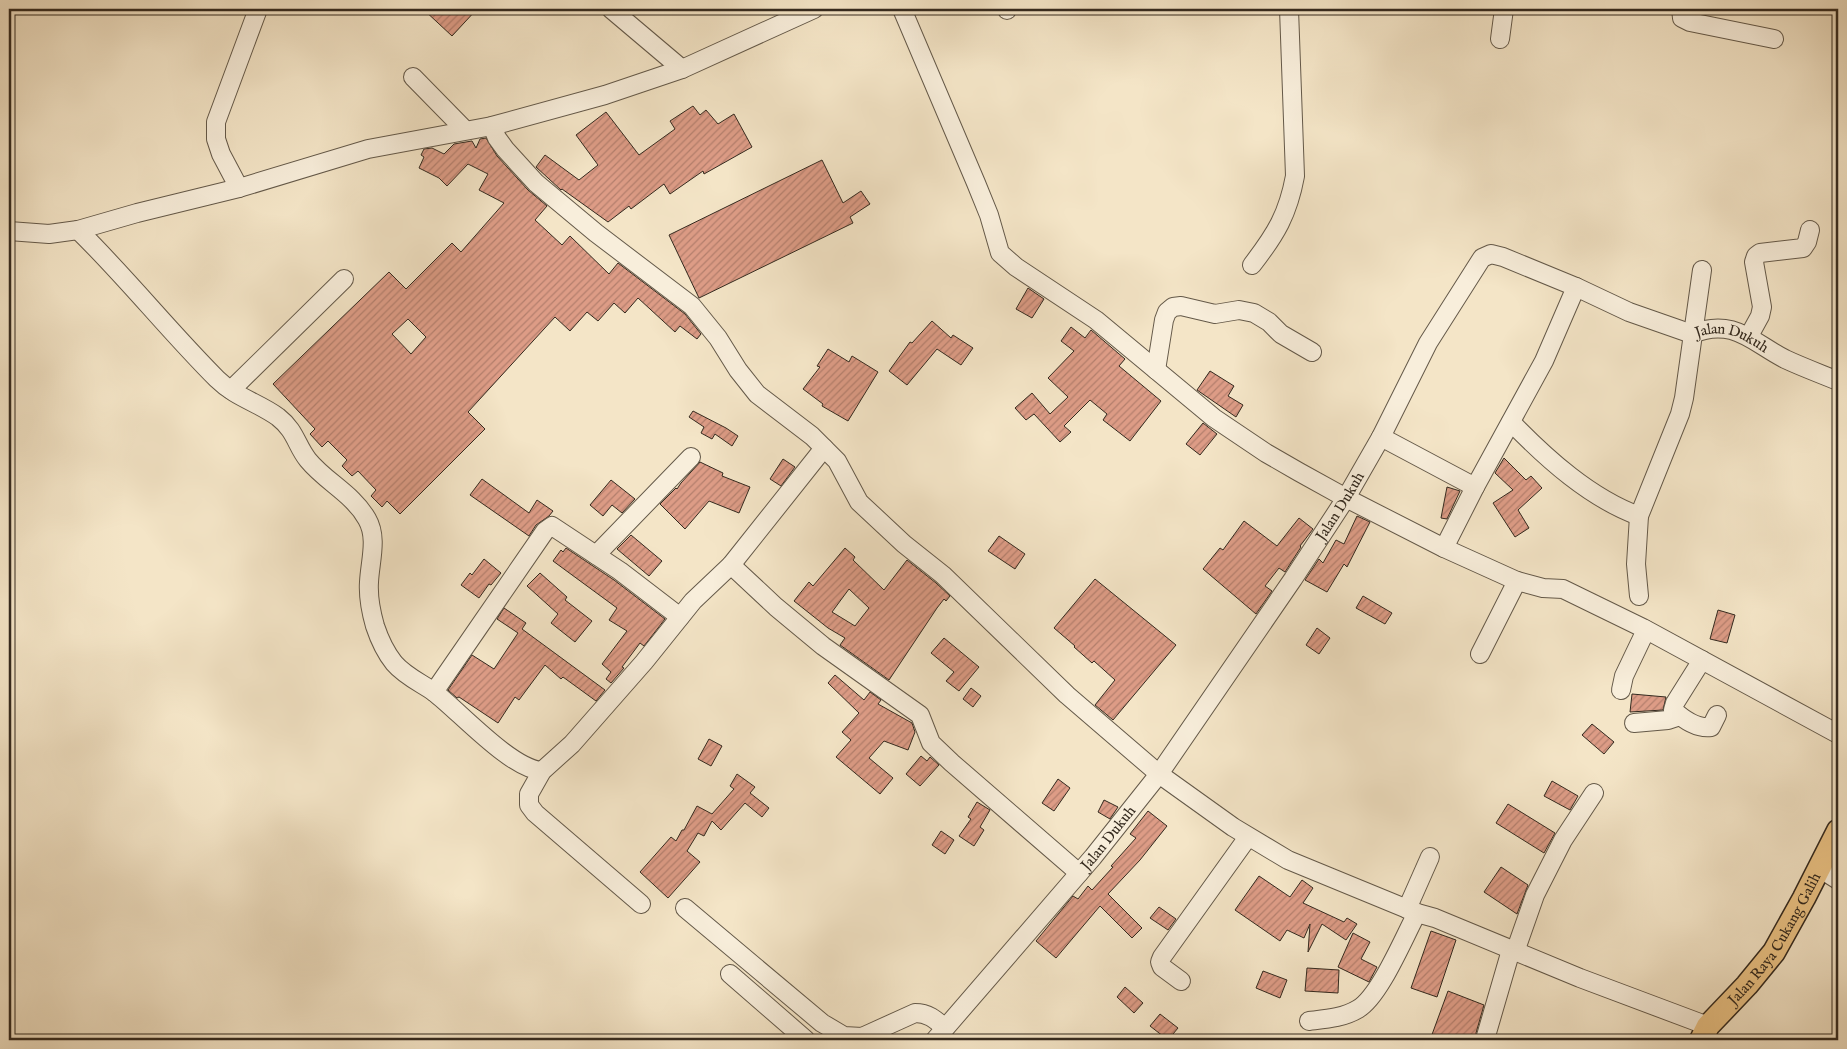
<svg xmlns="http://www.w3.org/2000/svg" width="1847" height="1049" font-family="'IM FELL English',serif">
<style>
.building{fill:url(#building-hatch);stroke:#342a1f;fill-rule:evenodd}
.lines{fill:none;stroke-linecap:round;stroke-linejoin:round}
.minor-casing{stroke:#645949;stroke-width:20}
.major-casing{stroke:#342a1f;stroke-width:25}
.minor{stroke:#f8eedb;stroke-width:18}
.major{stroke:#eac284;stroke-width:22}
.labels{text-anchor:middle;stroke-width:4;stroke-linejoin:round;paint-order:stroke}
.street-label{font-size:15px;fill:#342a1f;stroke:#f8eedb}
</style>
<defs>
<pattern id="building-hatch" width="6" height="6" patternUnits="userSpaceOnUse" patternTransform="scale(1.25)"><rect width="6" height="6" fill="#dd9c86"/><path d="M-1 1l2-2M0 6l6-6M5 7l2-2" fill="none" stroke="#b47f6d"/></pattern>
</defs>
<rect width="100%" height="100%" fill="#f4e5c7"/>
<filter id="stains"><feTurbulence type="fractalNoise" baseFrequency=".004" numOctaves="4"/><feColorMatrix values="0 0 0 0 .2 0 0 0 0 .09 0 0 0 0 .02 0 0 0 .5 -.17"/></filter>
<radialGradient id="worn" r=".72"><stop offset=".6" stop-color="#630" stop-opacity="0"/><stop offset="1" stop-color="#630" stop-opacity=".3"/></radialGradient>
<g class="building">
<polygon points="423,9 477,9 452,36"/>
<polygon points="693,106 700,115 706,110 718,124 734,114 752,147 704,174 703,171 670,194 664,184 631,209 629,206 608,222 562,189 561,190 536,167 545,155 579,180 598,165 576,135 606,112 639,155 675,129 670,121"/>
<path d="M486,138l11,18 31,34 19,16 -12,14 27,25 8,-9 39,38 9,-11 67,51 16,20 -4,5 -17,-13 -5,6 -37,-34 -13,15 -11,-10 -16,18 -11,-9 -17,19 -15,-14 -87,95 17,17 -85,85 -13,-13 -5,6 -11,-11 5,-6 -18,-19 -6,5 -10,-10 5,-6 -19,-19 -6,6 -12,-13 5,-5 -42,-45 116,-112 17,17 46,-46 9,9 43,-49 -25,-13 9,-16 -20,-10 -21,22 -8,-8 -20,-10 5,-11 -3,-2 3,-6 8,-1 12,6 10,-10 18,-3 4,7 4,-9zM408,319l18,18 -15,17 -19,-20z"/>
<polygon points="822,160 843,203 861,191 870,204 850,217 853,223 699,298 669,235"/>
<polygon points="1028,288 1044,299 1032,318 1016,309"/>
<polygon points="932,321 951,338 953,335 973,348 961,365 937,349 907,385 889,371 910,342 912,343"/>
<polygon points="1071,327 1085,338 1091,330 1125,359 1119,366 1161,401 1130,441 1103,420 1107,414 1090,400 1064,426 1071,432 1060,442 1034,414 1026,420 1015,408 1032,393 1050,414 1068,397 1048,378 1074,351 1061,341"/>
<polygon points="828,349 849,362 852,356 878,372 848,421 822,406 823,404 803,389 820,367 817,366"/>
<polygon points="1210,371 1234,386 1228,396 1243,405 1236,417 1197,390"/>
<polygon points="693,411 726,428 738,436 732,446 715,434 712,439 701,433 704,427 689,417"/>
<polygon points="1203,423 1217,434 1200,455 1186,444"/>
<polygon points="1504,458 1526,480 1531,476 1542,488 1518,510 1529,528 1515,537 1493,503 1513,490 1495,473"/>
<polygon points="783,459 795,467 781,486 770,479"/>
<polygon points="700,462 723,473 722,476 750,487 739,513 709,501 685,529 660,504 676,488 677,489 681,483"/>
<polygon points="482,479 529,513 537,500 553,511 549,516 536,525 529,536 470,495"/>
<polygon points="611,480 635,499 622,513 612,505 603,516 590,505"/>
<polygon points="1447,487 1460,491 1447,519 1441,518"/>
<polygon points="1357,516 1370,522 1347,567 1344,564 1327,592 1305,580 1319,559 1323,563 1336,540 1344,544"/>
<polygon points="1299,518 1313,529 1300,546 1301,547 1285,572 1279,568 1265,586 1272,591 1256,614 1203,569 1220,548 1223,550 1244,521 1277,546"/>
<polygon points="631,535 662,561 649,576 617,549"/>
<polygon points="999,536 1025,554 1015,569 988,551"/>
<polygon points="566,548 614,580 665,619 644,646 640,643 622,667 624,668 611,683 606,679 611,672 602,664 627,631 609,620 617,608 553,561 561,550 563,552"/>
<path d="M845,548l10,9 -2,3 31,30 23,-30 29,23 14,13 -4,5 -2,-2 -7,9 -48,72 -49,-35 5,-7 -17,-10 -34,-27 15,-19 4,4zM849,589l20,19 -14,18 -23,-14z"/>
<polygon points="484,559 501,573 491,585 489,584 479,598 461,585 470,573 472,575"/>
<polygon points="540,573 567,597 565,600 592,621 575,642 551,623 558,614 527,586"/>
<polygon points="1095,579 1176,645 1113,720 1095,705 1115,680 1094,661 1092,663 1074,647 1075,646 1054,628"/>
<polygon points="1363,596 1392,613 1385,624 1356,608"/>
<polygon points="504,608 526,623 522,629 605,690 596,701 563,677 561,679 545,665 519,700 515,697 498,723 459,697 457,698 448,690 472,655 494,669 518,633 497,619"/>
<polygon points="1718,610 1735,615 1727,643 1710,639"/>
<polygon points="1317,628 1330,638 1319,654 1306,645"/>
<polygon points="944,638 979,667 959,691 946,681 954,672 931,653"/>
<polygon points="835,675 864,700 870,692 881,700 878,704 912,723 915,732 908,750 884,741 869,758 893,778 880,794 836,757 851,740 842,732 859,713 828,683"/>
<polygon points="971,688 981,696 973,707 963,699"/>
<polygon points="1632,694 1666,697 1663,710 1630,712"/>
<polygon points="1592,724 1614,742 1604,754 1582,735"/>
<polygon points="709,739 722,746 711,766 698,759"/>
<polygon points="921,756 927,761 930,757 939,765 920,786 906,774"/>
<polygon points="737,774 755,787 750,793 769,808 762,817 745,803 721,830 712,821 704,836 698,833 687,851 700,862 668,898 640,872 671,837 676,841 682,830 684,830 697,806 712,814 734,789 730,786"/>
<polygon points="1058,779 1070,788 1054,811 1042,803"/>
<polygon points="1552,781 1578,796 1570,810 1544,796"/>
<polygon points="1104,800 1118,807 1110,819 1098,812"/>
<polygon points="977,802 990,810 980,827 984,830 974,846 959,836 971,819 968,817"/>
<polygon points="1508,804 1555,833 1544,853 1496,823"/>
<polygon points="1148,811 1167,826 1140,860 1108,894 1142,928 1132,938 1100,906 1056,958 1036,941 1073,896 1078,899 1088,886 1092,890 1113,867 1111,866 1136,838 1130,834"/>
<polygon points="941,831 954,840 945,854 932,845"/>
<polygon points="1501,867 1528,885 1517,914 1484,892"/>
<polygon points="1259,876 1290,897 1302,880 1313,888 1303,903 1344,922 1347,918 1357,924 1346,940 1322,924 1308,952 1310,924 1304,938 1287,930 1280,941 1235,910"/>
<polygon points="1159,907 1176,919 1168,930 1150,918"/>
<polygon points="1431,931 1456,940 1437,997 1411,988"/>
<polygon points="1353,933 1370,942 1361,959 1377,967 1369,982 1338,967"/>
<polygon points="1307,968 1339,970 1338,993 1305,991"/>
<polygon points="1263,971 1287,980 1280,998 1256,988"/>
<polygon points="1125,987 1143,1003 1134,1013 1117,997"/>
<polygon points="1448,991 1484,1005 1476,1033 1477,1040 1430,1040"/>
<polygon points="1160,1014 1178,1028 1168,1040 1150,1026"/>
</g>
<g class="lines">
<g class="minor-casing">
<g id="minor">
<polyline points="611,9 682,69"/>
<polyline points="902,9 976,183 989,215 1000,253 1016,267 1096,320 1214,418 1266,453 1299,472 1346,498 1444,548 1517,581 1543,588 1563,589 1643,628 1838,734"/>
<polyline points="1007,9 1007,10"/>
<polyline points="1681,9 1682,18 1690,22 1774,39"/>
<polyline points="1500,39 1504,9"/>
<polyline points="413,77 465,130"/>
<polyline points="492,126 497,138 505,149 536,183 596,233 692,306 718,338 738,370 757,394 812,436 837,461 859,502 904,544 943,575 1067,695 1159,774 1233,827 1288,860 1417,913 1435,918 1580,978 1708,1026"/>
<polyline points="239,188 221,154 216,139 216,122 258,9"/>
<path d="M78,230c49,48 91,101 139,149 18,18 42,24 61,38 18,14 18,28 30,43 18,22 45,34 59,59 11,19 3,42 2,63 -1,15 2,30 6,44 4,12 11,27 19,37 11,13 27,20 40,29 26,20 77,77 108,79"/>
<polyline points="9,231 49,234 78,230 137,213 239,188 368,149 492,126 605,95 682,69 814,9"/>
<path d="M1252,265c24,-31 36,-51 43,-89l-6,-167"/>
<polyline points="1749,336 1760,316 1762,307 1754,262 1756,256 1760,253 1803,248 1807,242 1810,230"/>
<polyline points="1156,370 1164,320 1167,312 1173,307 1181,306 1215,314 1239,310 1254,313 1269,322 1281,334 1312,352"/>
<polyline points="231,390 344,279"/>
<path d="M1511,422c36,37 79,76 128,94"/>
<polyline points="1381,437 1475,487 1544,361 1576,287"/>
<polyline points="1444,548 1475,487"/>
<polyline points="596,555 691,457"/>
<polyline points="731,565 776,607 823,646 920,715 931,743 952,763 1079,873"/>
<polyline points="1639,596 1636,564 1639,516 1680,414 1684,398 1702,270"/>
<polyline points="1480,654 1517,581"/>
<path d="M1702,660l-27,43 -2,7c10,9 25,19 38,17l6,-12"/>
<polyline points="1621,690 1624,676 1646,630"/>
<polyline points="434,692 545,531 552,526 620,571 680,617"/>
<polyline points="1634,723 1668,720 1680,716"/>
<polyline points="1819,868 1838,880"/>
<polyline points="641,904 535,813 529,805 529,794 542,771 572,744 644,662 693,601 731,565 824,448"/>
<path d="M685,908l137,115 22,13 18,1 53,-24c13,0 20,6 30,15"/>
<polyline points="1407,909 1430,857"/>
<polyline points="1515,952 1535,895 1563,840 1594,793"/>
<polyline points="730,974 806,1040"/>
<polyline points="1181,981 1162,967 1160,962 1162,957 1248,837"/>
<path d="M1309,1021c17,-2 34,-3 49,-12 22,-13 46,-72 59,-96"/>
<polyline points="1486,1036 1511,950"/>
<path id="s1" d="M935,1040l158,-183 66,-83 134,-195 53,-81 35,-61 47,-94 54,-85 9,-4 12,3 73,30 53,25 63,22c41,-17 60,8 93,25 17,8 36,15 53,22"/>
</g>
</g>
<g class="major-casing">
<g id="major">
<path id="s2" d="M1701,1040l7,-14 39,-41 27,-33 30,-54 34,-67"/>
</g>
</g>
<use href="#minor" class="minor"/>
<use href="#major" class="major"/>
</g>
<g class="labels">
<g class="street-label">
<text dy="5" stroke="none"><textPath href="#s1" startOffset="1226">Jalan Dukuh</textPath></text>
<text dy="5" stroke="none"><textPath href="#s1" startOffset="671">Jalan Dukuh</textPath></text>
<text dy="5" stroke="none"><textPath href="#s1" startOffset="266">Jalan Dukuh</textPath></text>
<text dy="5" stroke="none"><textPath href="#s2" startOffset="126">Jalan Raya Cukang Galih</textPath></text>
</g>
</g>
<rect width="1847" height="1049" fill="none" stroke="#f4e5c7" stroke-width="30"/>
<rect x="10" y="10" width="1827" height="1029" fill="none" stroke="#342a1f" stroke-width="2.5"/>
<rect x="15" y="15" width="1817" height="1019" fill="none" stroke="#342a1f"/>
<rect width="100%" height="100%" filter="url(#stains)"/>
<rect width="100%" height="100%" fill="url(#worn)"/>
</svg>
